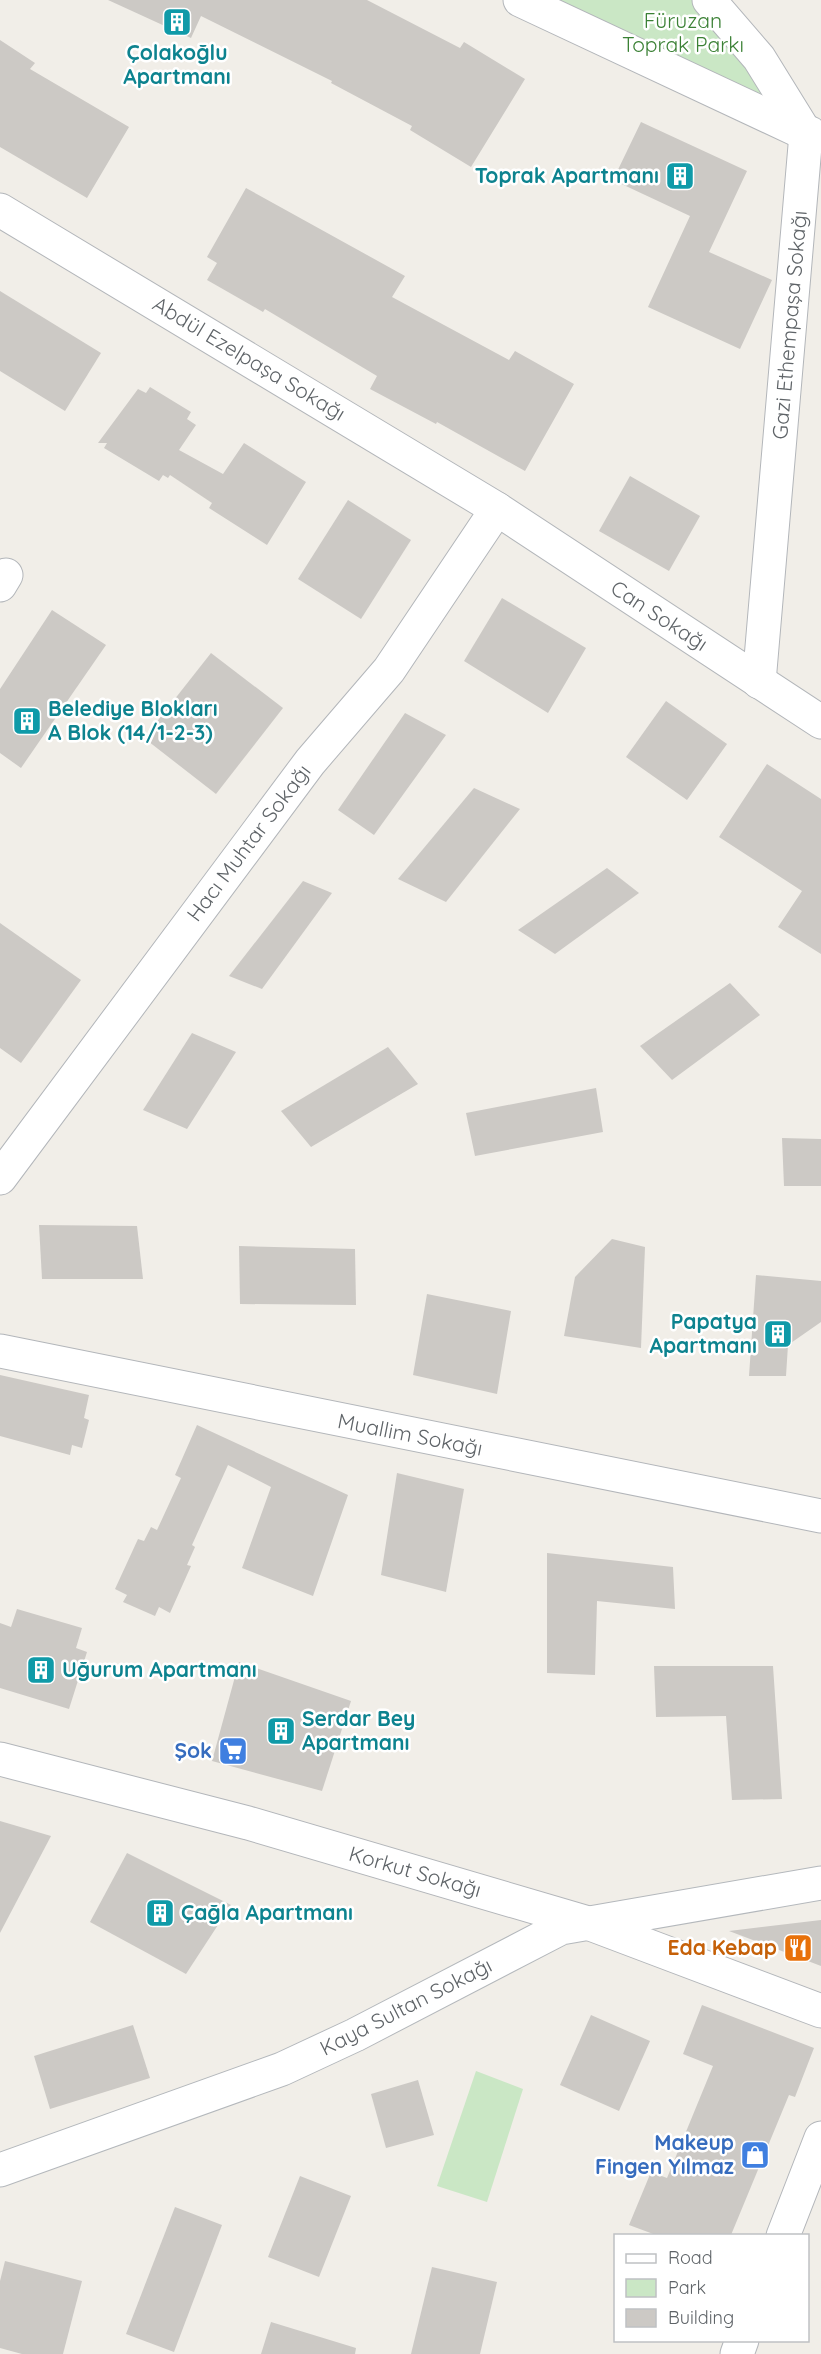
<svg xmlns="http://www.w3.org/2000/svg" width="821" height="2354" font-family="Quicksand,sans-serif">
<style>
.green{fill:#cae7c5}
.building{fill:#ccc9c5}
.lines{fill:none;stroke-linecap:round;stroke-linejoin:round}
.street-casing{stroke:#b3b6ba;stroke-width:35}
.secondary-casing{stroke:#b4b8bc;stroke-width:35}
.street{stroke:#fff;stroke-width:33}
.secondary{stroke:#fff;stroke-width:33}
.labels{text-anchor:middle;stroke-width:5;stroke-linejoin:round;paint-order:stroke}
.park-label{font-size:21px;fill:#3b8135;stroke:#fff}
.culture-label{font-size:21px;font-weight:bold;fill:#0d838f;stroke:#fff;text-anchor:start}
.street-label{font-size:21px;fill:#5f6468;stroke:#fff}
.shop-label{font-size:21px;font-weight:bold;fill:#366cbe;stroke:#fff;text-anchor:end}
.food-label{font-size:21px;font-weight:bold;fill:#c56008;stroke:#fff;text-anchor:end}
</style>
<rect width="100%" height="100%" fill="#f1eee8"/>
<g class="green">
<polygon points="542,0 697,0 785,113"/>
<polygon points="476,2071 523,2089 487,2202 437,2186"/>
</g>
<g class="building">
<polygon points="108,0 367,0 460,48 464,42 525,79 471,167 410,130 412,126 331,83 332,81 201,16 191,38"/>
<polygon points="0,40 35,63 30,69 129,127 87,198 0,147"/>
<polygon points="641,122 747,171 709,252 772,280 740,349 648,307 690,216 613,180"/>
<polygon points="246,188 405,276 392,297 509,360 515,351 574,384 525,471 437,422 436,424 370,389 377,376 265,309 263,312 207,280 217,263 207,257"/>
<polygon points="0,291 101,353 65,411 0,371"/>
<polygon points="150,387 191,412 187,419 196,425 179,450 223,474 244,443 306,482 267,545 209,508 212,503 170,475 168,478 163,475 159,481 104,448 107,443 98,443 138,389 146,393"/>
<polygon points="630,476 700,516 669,571 599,531"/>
<polygon points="348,500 411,540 361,619 298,579"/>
<polygon points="502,598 586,648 548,713 464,661"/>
<polygon points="52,610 106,645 21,768 0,753 0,689"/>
<polygon points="211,653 283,708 216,794 144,738"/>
<polygon points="666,701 727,744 687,800 626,757"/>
<polygon points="405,713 446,735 374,835 338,810"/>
<polygon points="767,764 821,799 821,954 778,927 802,891 719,837"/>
<polygon points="474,788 520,809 446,902 398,879"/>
<polygon points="607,868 639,893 555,954 518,930"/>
<polygon points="303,881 332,893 262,989 229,976"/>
<polygon points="0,923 81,980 21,1063 0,1048"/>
<polygon points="730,983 760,1015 672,1080 640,1046"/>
<polygon points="192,1033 236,1052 187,1129 143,1110"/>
<polygon points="388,1047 418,1084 311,1147 281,1111"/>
<polygon points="596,1088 603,1132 475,1156 466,1113"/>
<polygon points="782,1138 821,1139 821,1186 784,1186"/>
<polygon points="39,1225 137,1226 143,1279 42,1279"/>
<polygon points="612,1239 645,1247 641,1348 564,1336 575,1277"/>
<polygon points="239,1246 355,1249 356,1305 240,1304"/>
<polygon points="756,1275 821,1281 821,1322 788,1345 786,1376 749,1376"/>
<polygon points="427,1294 511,1311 497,1394 413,1375"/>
<polygon points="0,1375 89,1395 84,1418 89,1420 82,1448 72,1445 70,1455 0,1436"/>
<polygon points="197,1425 348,1495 313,1596 242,1568 271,1487 228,1465 192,1545 195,1547 187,1565 191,1566 170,1613 159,1607 155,1616 123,1602 127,1595 115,1589 138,1539 144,1541 151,1527 157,1530 181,1478 175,1475"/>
<polygon points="397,1473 464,1489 446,1592 381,1575"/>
<polygon points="547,1553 673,1567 675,1609 597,1601 595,1675 547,1673"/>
<polygon points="17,1609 82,1628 76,1648 87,1652 69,1709 0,1688 0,1623 11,1627"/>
<polygon points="239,1662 351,1701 322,1791 212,1761"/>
<polygon points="654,1666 773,1666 782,1799 732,1800 726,1716 656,1717"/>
<polygon points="0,1821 51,1836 0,1933"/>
<polygon points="127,1853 231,1905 186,1974 90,1922"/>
<polygon points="821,1920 821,1966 729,1931"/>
<polygon points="702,2005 814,2048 795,2097 789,2095 731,2235 656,2235 629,2225 651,2172 667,2178 713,2066 683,2054"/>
<polygon points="591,2015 650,2041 619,2111 560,2085"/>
<polygon points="133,2025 150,2078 50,2109 34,2056"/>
<polygon points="418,2080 434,2135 386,2148 371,2094"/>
<polygon points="300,2176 351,2196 319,2277 268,2257"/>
<polygon points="175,2207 222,2225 174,2352 126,2334"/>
<polygon points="5,2261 82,2281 63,2354 22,2354 0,2348 0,2281"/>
<polygon points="432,2267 497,2282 480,2354 411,2354"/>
<polygon points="271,2322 356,2348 355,2354 261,2354"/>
</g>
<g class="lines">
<g class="street-casing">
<g id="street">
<polyline points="520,0 806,134 810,133"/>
<polyline points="709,0 759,58 806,134 759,682"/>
<polyline points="0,210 497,509 821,722"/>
<polyline points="0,585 6,575"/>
<polyline points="0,1178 310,762 389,670 497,509"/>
<polyline points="0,1351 821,1516"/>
<polyline points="0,1759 248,1823 585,1922 821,2011"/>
<polyline points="783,2236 821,2138"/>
<polyline points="737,2354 742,2340"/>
</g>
</g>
<g class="secondary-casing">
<polyline id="secondary" points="0,2170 282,2069 355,2035 561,1928 821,1883"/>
</g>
<use href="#street" class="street"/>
<use href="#secondary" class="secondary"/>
</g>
<defs>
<g id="building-square" transform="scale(1.5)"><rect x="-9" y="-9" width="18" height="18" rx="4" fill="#0f9aa8" stroke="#fff"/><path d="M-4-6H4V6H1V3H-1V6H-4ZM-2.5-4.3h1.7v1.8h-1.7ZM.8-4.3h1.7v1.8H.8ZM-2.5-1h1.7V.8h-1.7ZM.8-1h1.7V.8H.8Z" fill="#fff"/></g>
<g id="supermarket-square" transform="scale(1.5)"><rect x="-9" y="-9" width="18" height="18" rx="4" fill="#3f7fe0" stroke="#fff"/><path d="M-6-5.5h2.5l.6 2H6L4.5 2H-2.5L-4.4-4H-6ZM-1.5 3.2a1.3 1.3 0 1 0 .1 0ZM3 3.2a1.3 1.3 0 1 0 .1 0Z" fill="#fff"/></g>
<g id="restaurant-square" transform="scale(1.5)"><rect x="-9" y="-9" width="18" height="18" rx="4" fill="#e8710a" stroke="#fff"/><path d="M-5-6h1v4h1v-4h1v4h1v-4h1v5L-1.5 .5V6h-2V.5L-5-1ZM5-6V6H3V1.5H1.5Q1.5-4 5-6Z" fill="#fff"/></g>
<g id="shop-square" transform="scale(1.5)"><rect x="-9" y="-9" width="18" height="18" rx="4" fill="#3f7fe0" stroke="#fff"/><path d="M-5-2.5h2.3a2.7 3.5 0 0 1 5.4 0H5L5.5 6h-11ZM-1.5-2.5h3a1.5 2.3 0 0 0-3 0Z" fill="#fff"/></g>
</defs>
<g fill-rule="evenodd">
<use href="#building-square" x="177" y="22"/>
<use href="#building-square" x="680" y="176"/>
<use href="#building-square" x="27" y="721"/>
<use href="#building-square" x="778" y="1334"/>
<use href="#building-square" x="41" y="1670"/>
<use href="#building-square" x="281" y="1731"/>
<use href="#supermarket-square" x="233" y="1751"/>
<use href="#building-square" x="160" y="1913"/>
<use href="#restaurant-square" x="798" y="1948"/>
<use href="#shop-square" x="755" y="2155"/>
</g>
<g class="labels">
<g class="park-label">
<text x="683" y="28">Füruzan<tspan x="683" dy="24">Toprak Parkı</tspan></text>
</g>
<g class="culture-label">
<text x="177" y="60" text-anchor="middle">Çolakoğlu<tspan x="177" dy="24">Apartmanı</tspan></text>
<text x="659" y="183" text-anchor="end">Toprak Apartmanı</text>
<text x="48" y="716">Belediye Blokları<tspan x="48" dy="24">A Blok (14/1-2-3)</tspan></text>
<text x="757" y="1329" text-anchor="end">Papatya<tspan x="757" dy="24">Apartmanı</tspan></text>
<text x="62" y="1677">Uğurum Apartmanı</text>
<text x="302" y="1726">Serdar Bey<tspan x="302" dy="24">Apartmanı</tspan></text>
<text x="181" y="1920">Çağla Apartmanı</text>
</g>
<g class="street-label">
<text transform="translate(790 325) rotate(-85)" y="7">Gazi Ethempaşa Sokağı</text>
<text transform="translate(249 359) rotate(31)" y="7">Abdül Ezelpaşa Sokağı</text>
<text transform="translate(659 616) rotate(33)" y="7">Can Sokağı</text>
<text transform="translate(249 843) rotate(-53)" y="7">Hacı Muhtar Sokağı</text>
<text transform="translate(410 1435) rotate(11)" y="7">Muallim Sokağı</text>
<text transform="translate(415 1872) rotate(16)" y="7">Korkut Sokağı</text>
<text transform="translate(406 2007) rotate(-27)" y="7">Kaya Sultan Sokağı</text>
</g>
<g class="shop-label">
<text x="212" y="1758">Şok</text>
<text x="734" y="2150">Makeup<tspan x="734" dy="24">Fingen Yılmaz</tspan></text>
</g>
<g class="food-label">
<text x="777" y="1955">Eda Kebap</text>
</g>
</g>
<rect x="614" y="2234" width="195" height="108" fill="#ffffff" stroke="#bfc1c3" stroke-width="1.5"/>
<rect x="626" y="2254" width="30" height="9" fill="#ffffff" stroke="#bfc1c3" stroke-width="1.5"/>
<text x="668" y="2264" font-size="18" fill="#5f6468">Road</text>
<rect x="626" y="2279" width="30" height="18" fill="#cae7c5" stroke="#bfc1c3" stroke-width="1.5"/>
<text x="668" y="2294" font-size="18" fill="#5f6468">Park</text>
<rect x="626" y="2309" width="30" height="18" fill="#ccc9c5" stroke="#bfc1c3" stroke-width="1.5"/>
<text x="668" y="2324" font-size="18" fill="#5f6468">Building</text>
</svg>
